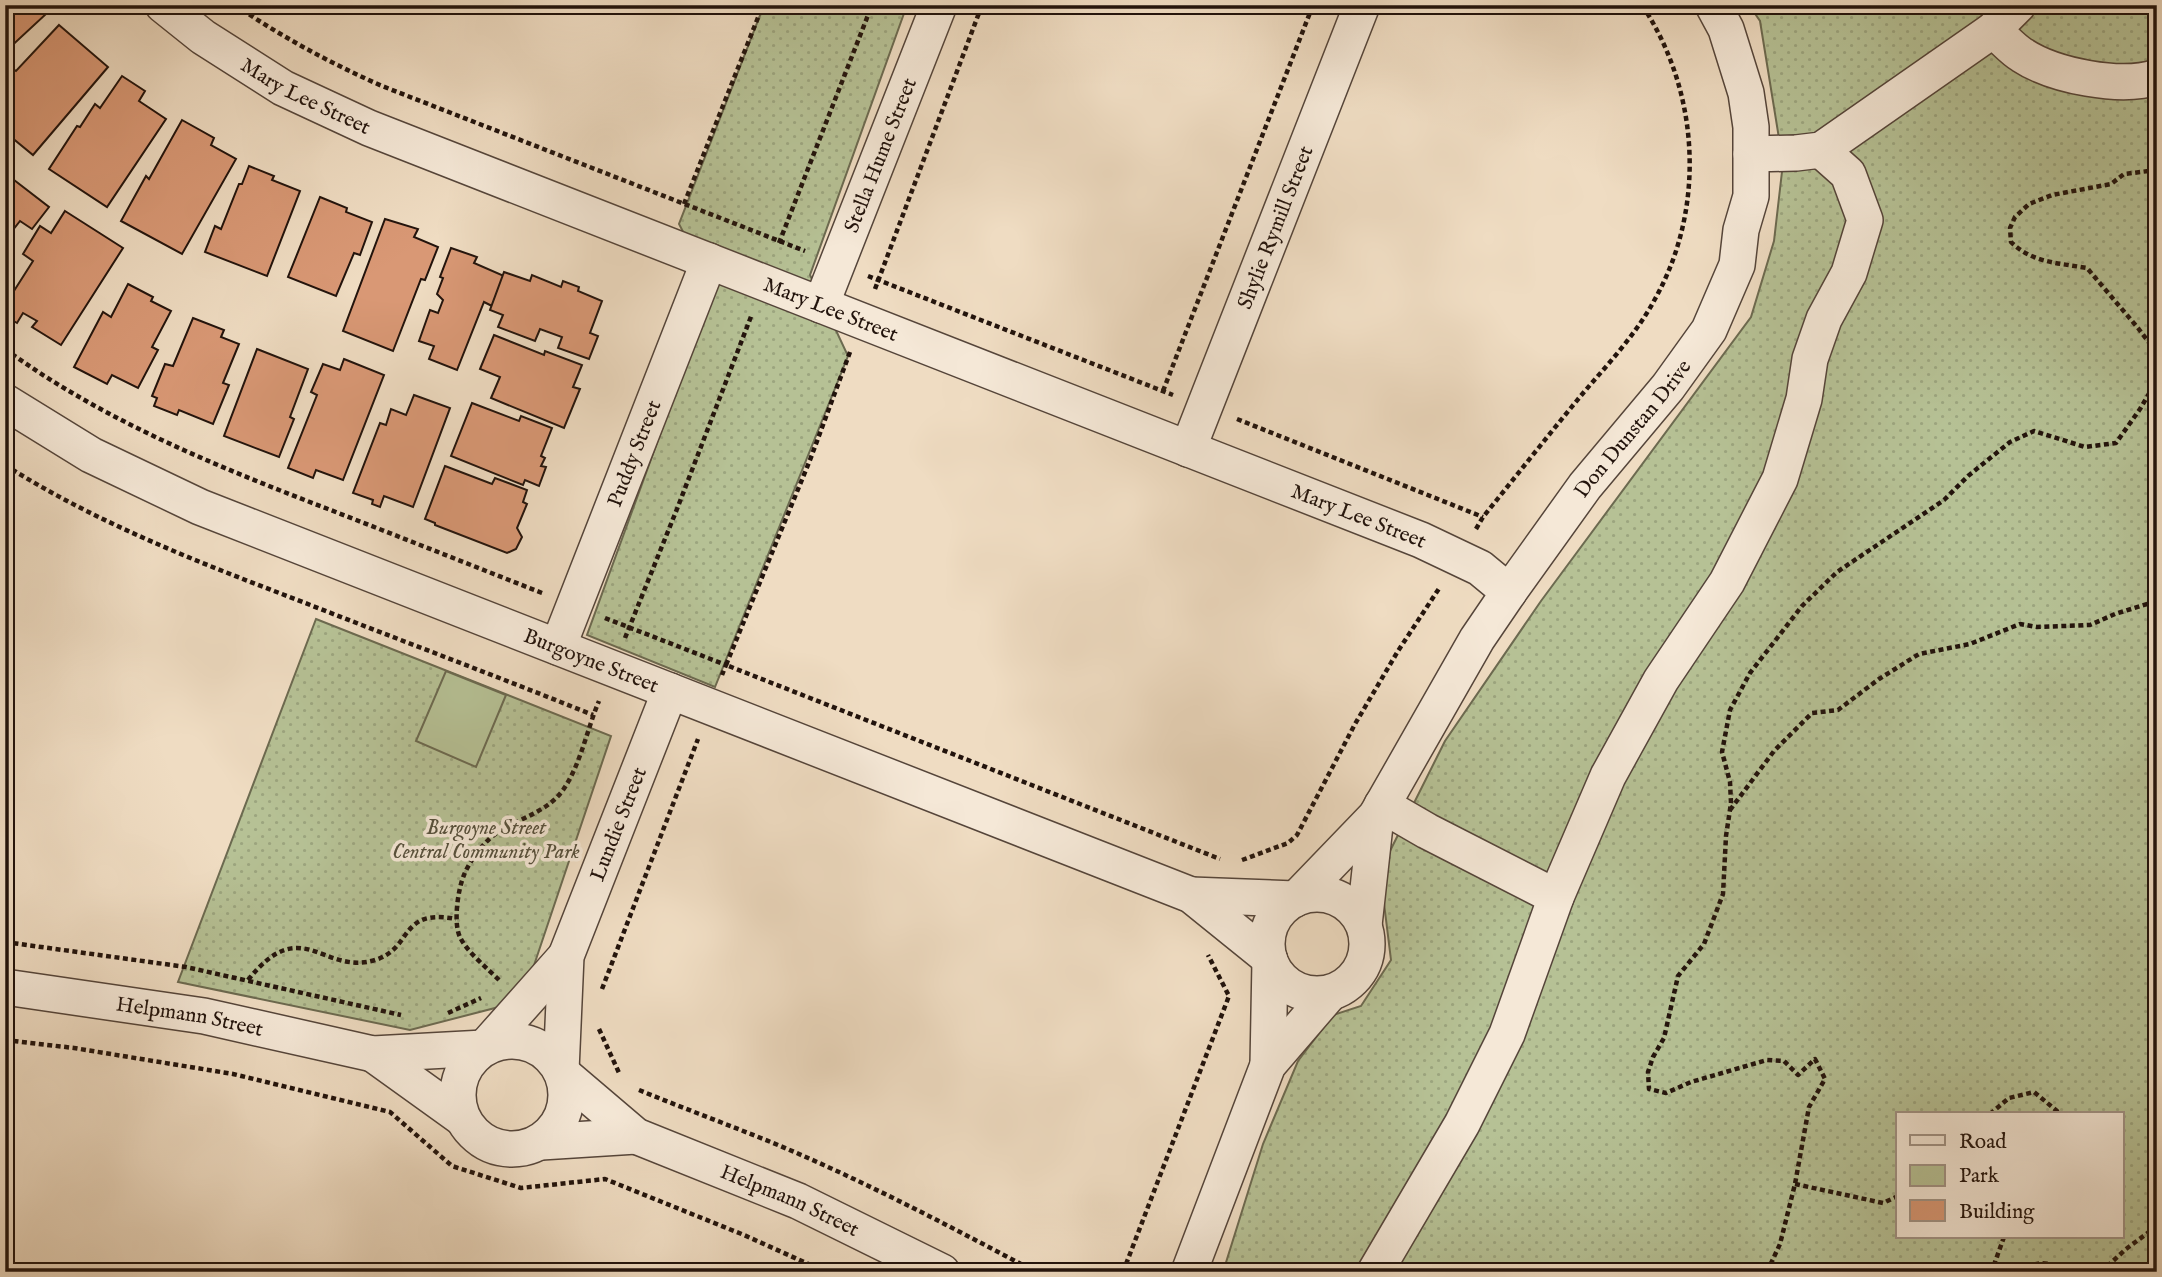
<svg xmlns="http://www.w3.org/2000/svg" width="2162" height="1277" font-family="'IM FELL English',serif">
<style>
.green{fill:url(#green-dots);stroke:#6c6a50;stroke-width:2;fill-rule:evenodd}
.pitch{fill:#b6c195;stroke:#6c6a50;stroke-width:2}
.building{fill:#d99875;stroke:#22130c;stroke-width:2}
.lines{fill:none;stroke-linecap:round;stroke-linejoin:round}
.minor-casing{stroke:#55453a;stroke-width:38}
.path{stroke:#22130c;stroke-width:4.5;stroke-dasharray:5 3.5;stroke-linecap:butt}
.minor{stroke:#f5e8d7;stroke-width:35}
.labels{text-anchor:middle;stroke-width:7;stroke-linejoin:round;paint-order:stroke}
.street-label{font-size:21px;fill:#22130c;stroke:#f5e8d7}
.park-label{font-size:21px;font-style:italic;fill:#56503c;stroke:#f5e8d7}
</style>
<defs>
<pattern id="green-dots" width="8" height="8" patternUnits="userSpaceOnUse" patternTransform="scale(1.75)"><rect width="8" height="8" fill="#b6c195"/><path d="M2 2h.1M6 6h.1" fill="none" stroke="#9ca57f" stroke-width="1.8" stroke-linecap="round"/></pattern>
</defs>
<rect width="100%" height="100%" fill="#efdcc2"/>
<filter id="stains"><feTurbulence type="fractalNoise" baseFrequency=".00286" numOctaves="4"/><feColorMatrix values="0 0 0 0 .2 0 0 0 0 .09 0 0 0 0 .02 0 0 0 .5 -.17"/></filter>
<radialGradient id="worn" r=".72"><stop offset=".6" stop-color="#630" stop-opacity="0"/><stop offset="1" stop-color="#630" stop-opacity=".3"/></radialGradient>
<g class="green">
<polygon points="764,5 907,5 810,275 848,356 715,687 587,635 713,289 679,224"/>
<path d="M1749,5h408v1267h-934l40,-128 35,-83 35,-46 28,-9 30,-46 -11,-89 65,-130 96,-140 210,-284 23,-76 9,-78 -23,-142zM1898,1114h224v123h-224z"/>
<polygon points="316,619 611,736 522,1001 410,1030 178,982"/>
</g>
<polygon class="pitch" points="446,671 506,695 476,767 416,741"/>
<g class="building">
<polygon points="5,5 38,5 46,14 5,52"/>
<polygon points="59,25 108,67 33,155 5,132 5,76 12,68 16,71"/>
<polygon points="122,76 145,91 139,101 166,119 107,207 49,169 77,126 80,127 95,104 100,108"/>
<polygon points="182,120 214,138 211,145 236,159 182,254 121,221 146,176 149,179"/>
<polygon points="249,166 274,176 272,180 300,191 267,276 205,252 215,226 221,229 239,184 242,184"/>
<polygon points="5,173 49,207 32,229 20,221 5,240"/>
<polygon points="320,197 347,208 346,212 372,222 360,255 354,253 336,296 288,277"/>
<polygon points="65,211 123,248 61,345 32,327 37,321 23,313 17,323 5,316 5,305 33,261 23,254 40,226 51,233"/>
<polygon points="385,219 418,229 414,237 438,247 425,280 421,279 393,351 343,331"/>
<polygon points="451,248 477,257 474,263 504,276 492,306 484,302 457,370 429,359 434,346 419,341 430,310 438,313 443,300 437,294 443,278 440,277"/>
<polygon points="504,272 530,281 532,275 561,287 563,281 579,287 578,291 602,301 590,333 598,336 589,359 558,348 562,337 540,329 535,341 498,327 503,315 490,310"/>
<polygon points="128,284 153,297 151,301 171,311 152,347 158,350 138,388 112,375 107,384 74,367 103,312 111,317"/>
<polygon points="193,318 224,330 221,337 239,344 223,383 229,385 213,424 179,410 177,415 154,406 157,398 152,396 165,364 173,366"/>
<polygon points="494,335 544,355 545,351 582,365 573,387 580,389 564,428 491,398 500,377 480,369"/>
<polygon points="257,349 308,369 290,417 294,419 279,457 224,436"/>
<polygon points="344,359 384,375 343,480 316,470 313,478 288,468 317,395 311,392 323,364 340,370"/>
<polygon points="414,395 450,408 413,507 384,496 380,507 372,504 373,500 353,493 380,423 386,425 391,409 406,415"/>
<polygon points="472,403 519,421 521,416 552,428 541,456 545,458 541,466 546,467 539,486 525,480 523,485 451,456"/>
<polygon points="445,466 492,484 495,478 527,490 523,502 527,504 517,528 522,537 516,549 507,553 435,525 435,523 425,519"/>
</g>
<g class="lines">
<g class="minor-casing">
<g id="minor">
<path id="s1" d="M163,5l40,32 80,51 86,40 1052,412 59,28 29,24"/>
<path d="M1993,30c10,8 19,19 29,25 32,21 99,34 135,22"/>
<polyline points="1751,154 1796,153 1821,150 1993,30 2018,5"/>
<path id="s2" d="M821,305l118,-300"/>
<path id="s3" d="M5,402l86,53 109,52 991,388 78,63"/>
<path id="s4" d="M1188,449l174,-444"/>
<path id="s5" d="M558,647l151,-386"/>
<polyline points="1382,805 1427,831 1556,897"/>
<circle cx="1317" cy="944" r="50"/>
<polyline points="1191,895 1295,899"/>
<path id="s6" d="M1298,897l78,-81 101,-177 32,-47 76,-106 83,-99 41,-57 28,-65 4,-35 10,-34v-69l-5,-34 -20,-64 -13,-24"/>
<polyline points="1364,925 1376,816"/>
<path id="s7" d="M5,987l199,29 169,38 111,-6"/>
<circle cx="512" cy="1095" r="54"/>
<polyline points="486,1046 566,956"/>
<polyline points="373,1054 462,1118"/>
<polyline points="1268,1065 1270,961"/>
<path id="s8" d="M561,1071l5,-115 104,-265"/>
<path id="s9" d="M562,1073l74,63 162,65 144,71"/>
<polyline points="541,1142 636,1136"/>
<polyline points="1189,1272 1268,1065 1330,993"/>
<polyline points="1375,1272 1462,1124 1507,1034 1556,897 1608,776 1661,680 1727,582 1780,479 1804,399 1810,359 1824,319 1849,273 1865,220 1848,174 1821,150"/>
</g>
</g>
<g class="path">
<path d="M235,5c47,32 95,58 147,81l423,165"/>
<path d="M2157,170l-33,4 -13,10 -59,11 -23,9 -14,13 -5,11 1,14c21,21 48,21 76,26l51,60 19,25"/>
<polyline points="684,204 763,5"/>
<polyline points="779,243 872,5"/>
<polyline points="868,276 1173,395"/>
<polyline points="875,289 982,5"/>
<path d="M5,349c99,72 211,117 323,160 72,28 143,56 214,84"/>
<polyline points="850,352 810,460 726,665 1220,859"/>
<polyline points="1163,391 1313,5"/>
<polyline points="1237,419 1483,517"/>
<path d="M5,465c90,57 190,96 290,134 99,39 199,76 298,116"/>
<path d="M1476,529l7,-12c34,-42 67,-84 101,-125 25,-29 53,-59 71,-93 51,-91 45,-207 -13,-294"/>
<polyline points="605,618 726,665 722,675"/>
<polyline points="625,638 677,509 752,314"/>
<polyline points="1730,810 1774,751 1812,713 1838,710 1879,679 1919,654 1970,644 2020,624 2037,627 2090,625 2115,614 2157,601"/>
<polyline points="1242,860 1288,843 1297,835 1355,724 1398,651 1440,587"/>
<polyline points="5,942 186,967 401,1015"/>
<path d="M248,980c54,-68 75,-4 127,-20 39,-12 23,-52 81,-41"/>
<path d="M499,980c-11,-11 -33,-29 -39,-43 -7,-14 -2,-48 4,-62 7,-17 22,-36 37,-45 21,-12 48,-20 62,-40 18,-26 24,-61 36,-89"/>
<polyline points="602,989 698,739"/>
<polyline points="448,1013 481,998"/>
<polyline points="599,1029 620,1075"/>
<polyline points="5,1040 74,1048 233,1074 390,1112 452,1166 521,1188 605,1179 744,1235 826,1272"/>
<path d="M639,1090c46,19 93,36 139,55 88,37 173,82 258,127"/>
<polyline points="1990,1114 2009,1098 2034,1092 2057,1111 2057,1114"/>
<polyline points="1795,1184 1883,1203 1898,1196"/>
<polyline points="1123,1272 1229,996 1208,955"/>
<polyline points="1767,1272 1780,1244 1795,1184 1809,1107 1825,1079 1815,1059 1798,1075 1784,1061 1767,1060 1691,1082 1666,1093 1649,1089 1648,1072 1653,1057 1664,1038 1678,976 1704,944 1723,894 1726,836 1731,803 1730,782 1722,752 1730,710 1750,673 1802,606 1837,572 1944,500 1968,476 2010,442 2034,431 2085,447 2116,443 2140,409 2157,380"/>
<polyline points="2002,1272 1995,1262 2004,1237"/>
<path d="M2019,1272c18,-12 30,-11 49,0"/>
<polyline points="2101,1272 2126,1249 2157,1226"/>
</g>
<use href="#minor" class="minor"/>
</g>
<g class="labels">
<g class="street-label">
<text dy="7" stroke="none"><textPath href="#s1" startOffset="170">Mary Lee Street</textPath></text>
<text dy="7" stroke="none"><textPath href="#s2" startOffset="161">Stella Hume Street</textPath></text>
<text dy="7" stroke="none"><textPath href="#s4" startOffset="238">Shylie Rymill Street</textPath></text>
<text dy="7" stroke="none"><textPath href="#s1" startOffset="737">Mary Lee Street</textPath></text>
<text dy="7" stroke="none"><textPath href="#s6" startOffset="578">Don Dunstan Drive</textPath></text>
<text dy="7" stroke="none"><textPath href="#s5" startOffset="208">Puddy Street</textPath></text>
<text dy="7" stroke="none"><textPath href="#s1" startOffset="1304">Mary Lee Street</textPath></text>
<text dy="7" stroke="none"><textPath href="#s3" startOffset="642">Burgoyne Street</textPath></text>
<text dy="7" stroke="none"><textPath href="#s8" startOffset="257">Lundie Street</textPath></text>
<text dy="7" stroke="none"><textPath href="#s7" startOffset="187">Helpmann Street</textPath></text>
<text dy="7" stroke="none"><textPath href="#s9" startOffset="264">Helpmann Street</textPath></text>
</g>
<g class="park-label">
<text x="486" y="834">Burgoyne Street<tspan x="486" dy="24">Central Community Park</tspan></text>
</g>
</g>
<rect width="2162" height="1277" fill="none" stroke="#efdcc2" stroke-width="28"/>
<rect x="7" y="7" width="2148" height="1263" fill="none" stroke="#22130c" stroke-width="3.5"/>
<rect x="14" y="14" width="2134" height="1249" fill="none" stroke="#22130c" stroke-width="2"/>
<rect x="1896" y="1112" width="228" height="126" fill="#f5e8d7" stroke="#a19386" stroke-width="2"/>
<rect x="1910" y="1135" width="35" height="10" fill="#f5e8d7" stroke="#a19386" stroke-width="2"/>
<text x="1959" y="1148" font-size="21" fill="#22130c">Road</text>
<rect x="1910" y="1165" width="35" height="21" fill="#b6c195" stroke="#a19386" stroke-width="2"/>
<text x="1959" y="1182" font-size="21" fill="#22130c">Park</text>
<rect x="1910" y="1200" width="35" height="21" fill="#d99875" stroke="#a19386" stroke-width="2"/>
<text x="1959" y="1218" font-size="21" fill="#22130c">Building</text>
<rect width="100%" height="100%" filter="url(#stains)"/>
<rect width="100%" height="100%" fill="url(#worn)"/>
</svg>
